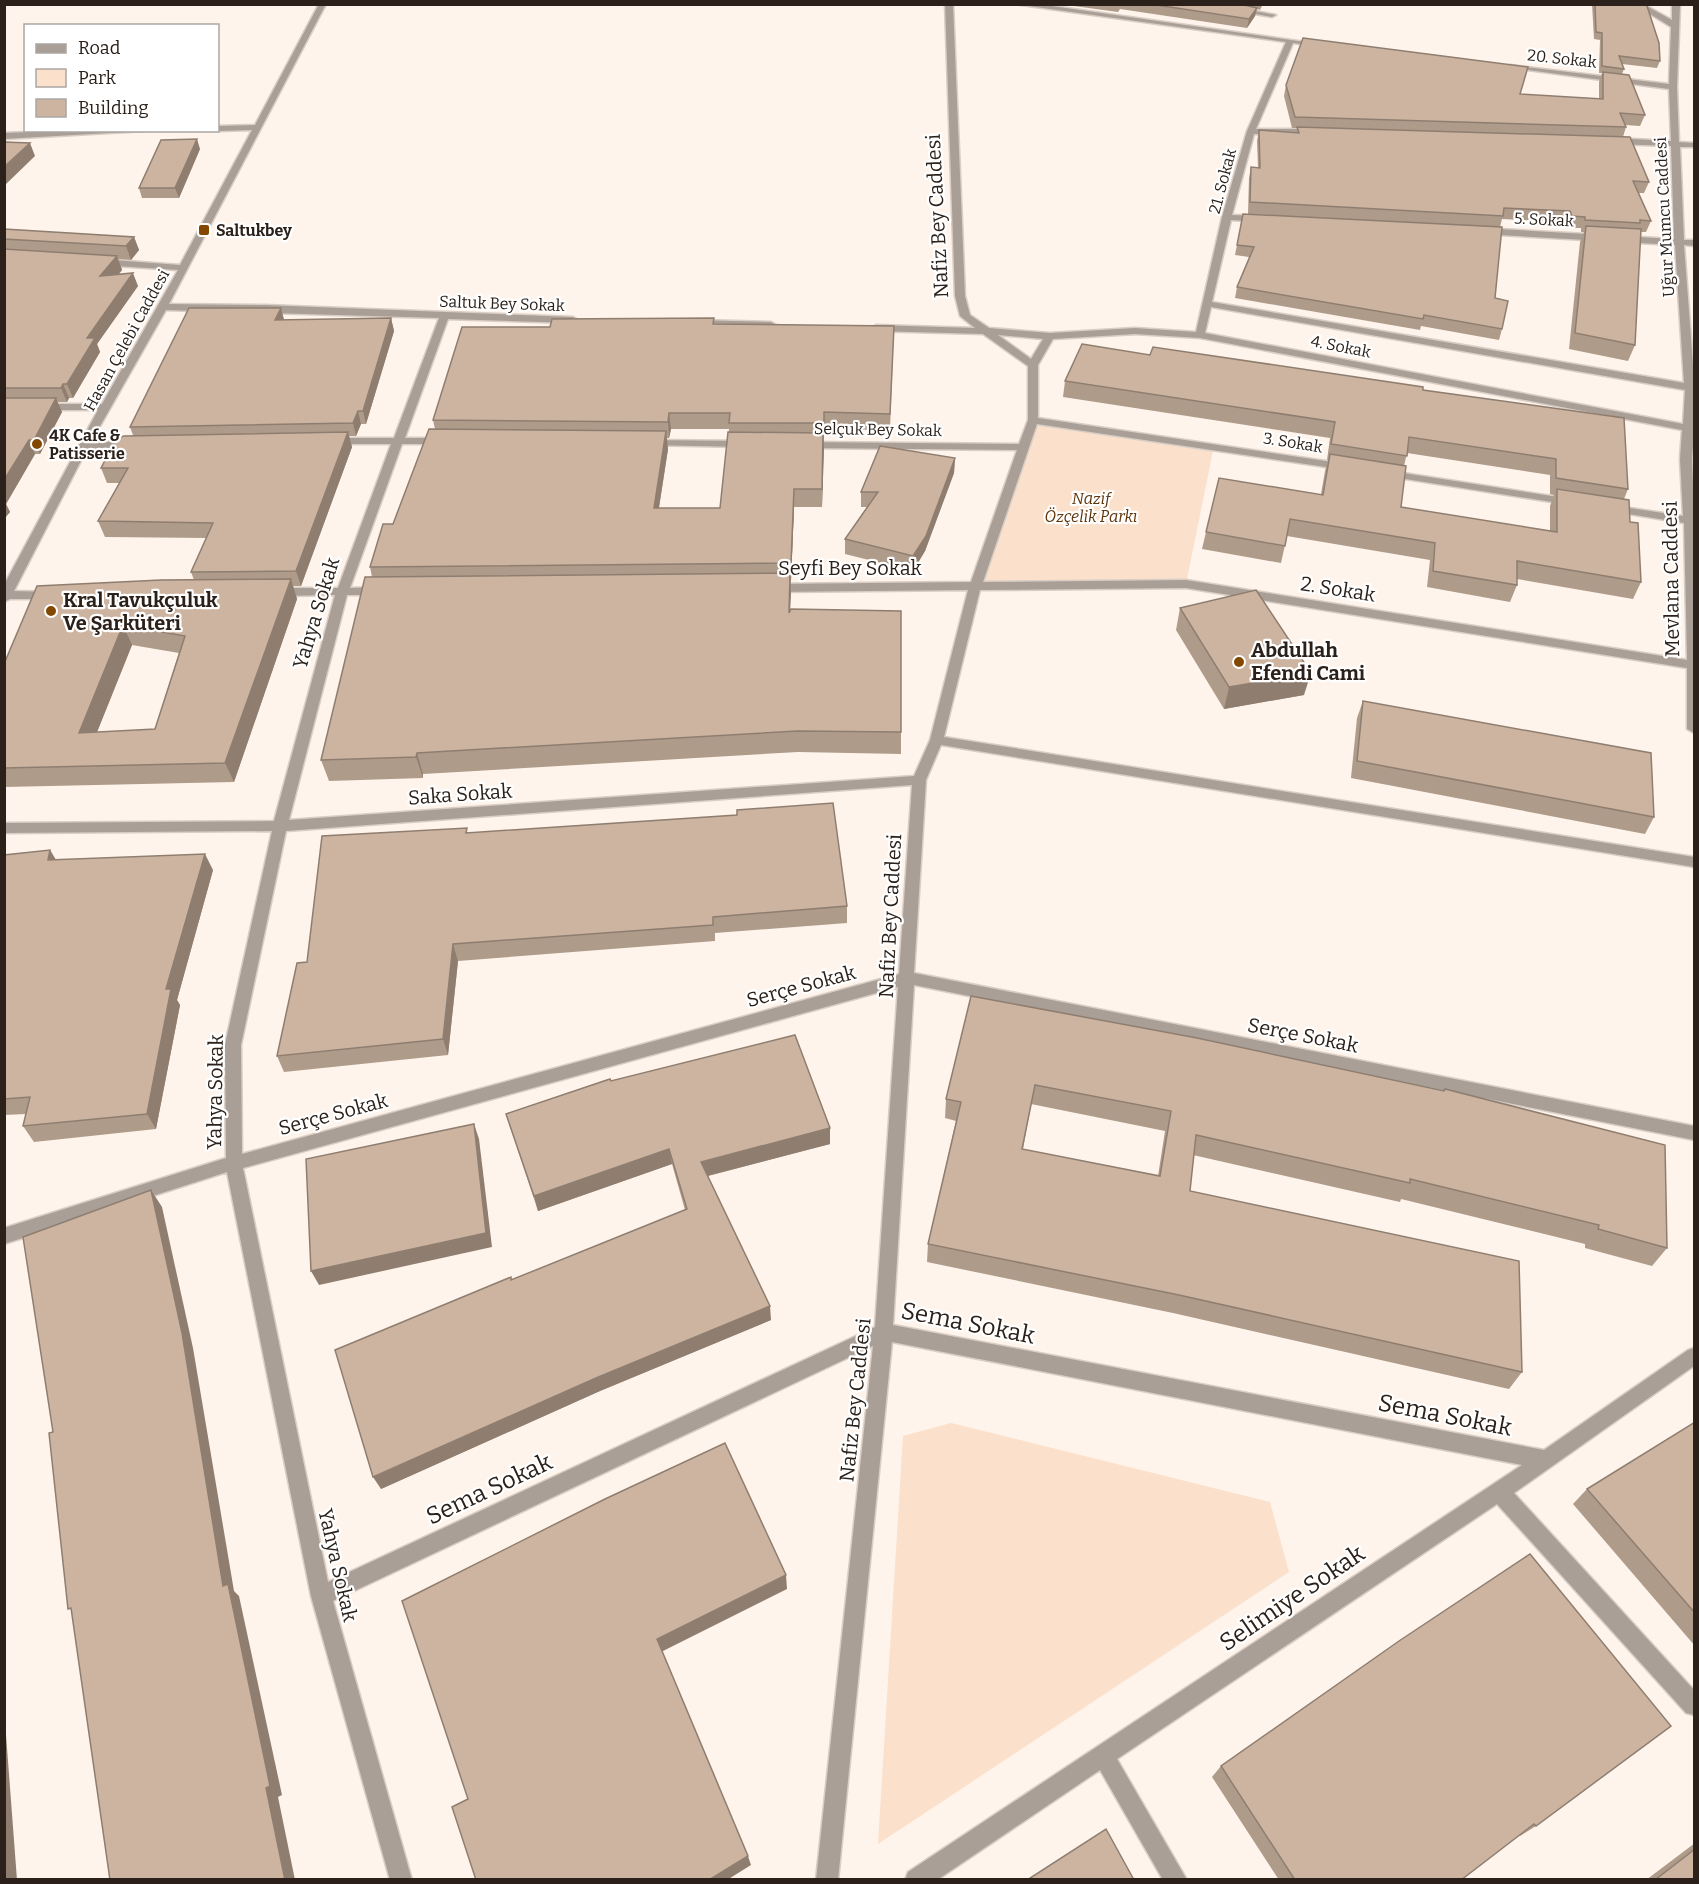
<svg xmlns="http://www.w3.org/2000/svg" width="1699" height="1884" font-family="Bitter,serif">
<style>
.green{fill:#fbe0cb}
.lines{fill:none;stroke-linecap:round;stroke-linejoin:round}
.minor-casing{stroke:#d8cec5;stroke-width:3}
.minor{fill:#aa9f96;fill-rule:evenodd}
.wall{fill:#af9b8a;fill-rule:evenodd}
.shaded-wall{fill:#8f7e70}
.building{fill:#ccb4a0;stroke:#8f7e70;stroke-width:1.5;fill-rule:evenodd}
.poi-dot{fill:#834700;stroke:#fff;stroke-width:2}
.labels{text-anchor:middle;stroke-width:4.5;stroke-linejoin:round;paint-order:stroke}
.far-street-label{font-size:16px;fill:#2b211a;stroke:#fff}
.far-poi-label{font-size:16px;font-weight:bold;fill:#2b211a;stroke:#fff;text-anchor:start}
.far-park-label{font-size:16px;font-style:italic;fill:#5f350a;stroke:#fff}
.street-label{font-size:20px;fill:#2b211a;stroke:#fff}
.poi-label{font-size:20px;font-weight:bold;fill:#2b211a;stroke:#fff;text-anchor:start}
.near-street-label{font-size:24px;fill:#2b211a;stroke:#fff}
</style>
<rect width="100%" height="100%" fill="#fef4eb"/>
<g class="green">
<polygon points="1033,420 1214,446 1186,584 975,587"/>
<polygon points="951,1423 1270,1502 1289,1572 878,1844 903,1436"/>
</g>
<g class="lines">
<g class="minor-casing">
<g id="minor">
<path d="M319,4h7l-157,300 96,1 308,12 5,3 -5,3 -125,-4 -43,119h40l5,3 -5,3h-43l-52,144 31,-1 6,4 -6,4h-34l-58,225 625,-44 16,-36 38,-150 -197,2 -6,-4 6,-4 200,-2 46,-132 -212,-2 -5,-3 5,-3 214,2 9,-24v-54l-45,-32 -107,-3 -5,-3 5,-3 99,3 -15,-12 -5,-20 -10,-292h8l12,292 5,19 19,13 61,5 85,-5 61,4 26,-115 25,-86 39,-89 -271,-38h23l288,41 -4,2 -29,-4 -37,86h61l4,3 -4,3 -63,-1 -22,81 31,1 5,3 -5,3 -32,-2 -19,82 472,81 -9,-138 -193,-11 -5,-3 5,-3 192,11 -3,-93 -57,-2 -4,-3 4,-3 57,3 -2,-52 -163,-22 4,-2 159,19 2,-57 -37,-23h9l29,16v-16h8l-3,83 2,55 15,1v4h-14l4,93h10v6l-10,-1 10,133v54l-2,27 2,49v225l-7,-4v-61l-501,-80 -206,2 -36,147 750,120v10l-753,-122 -15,35 -12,193 780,153v14l-780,-155 -21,340 651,125 144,-100 6,-2v18l-180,127 180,197v25l-8,-2 -189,-209 -380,255 70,121h-24l-63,-110 -163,110h-32l3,-8 614,-407 -630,-123 -54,538h-22l57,-534 -540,255 79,279h-22l-79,-284 -84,-424 -223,72v-16l222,-70 -1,-113 47,-214 -268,2v-10l270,-2 61,-226 -59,1 -6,-4 6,-4h62l53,-144h-60l-5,-3 5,-3h63l45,-120 -273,-8 -75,132 42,-1 5,3 -5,3 -46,2 -73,142 41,1v6l-4,1h-41l-6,3v-17l94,-175h-94v-6h98l76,-134 -78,-5 -5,-3 5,-3 80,6 72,-135 -34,1v-5l37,-1zM1211,307l474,83 -2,34 -478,-91zM1135,334l65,4 482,92 -2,29 3,57 -73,-11 -6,3 6,3 74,12 3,137 -501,-80 -203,2 54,-158 309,46 6,-3 -6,-3 -308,-46v-53l15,-26zM998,335l45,4 -12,20zM912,785l-13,189 -657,180 -1,-109 45,-214zM898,987l-23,340 -547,255 -85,-414z"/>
<polygon points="1198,4 1219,4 1276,15 1272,17"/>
<polygon points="80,130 161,130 4,139 4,133"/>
<polygon points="696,320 771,322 776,325 771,328 692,325 692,321"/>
<polygon points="649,440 745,441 750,444 745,447 645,445 644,443"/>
<polygon points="1384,470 1571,499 1577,502 1571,505 1380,475 1378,473"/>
</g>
</g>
<use href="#minor" class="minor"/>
</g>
<g class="wall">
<polygon points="1059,4 1263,4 1260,10 1257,9 1255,16 1247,28 1120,9 1118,12"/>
<polygon points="1592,4 1644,4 1660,61 1657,68 1622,64 1624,69 1622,74 1645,115 1640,126 1625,125 1626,127 1623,137 1649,182 1644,193 1638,193 1651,221 1646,232 1641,232 1635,345 1628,361 1569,349 1580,242 1584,232 1581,232 1581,228 1568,228 1566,222 1502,219 1500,227 1495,298 1502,329 1499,340 1421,326 1420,330 1235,298 1237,287 1249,257 1235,255 1243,214 1376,221 1248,214 1249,178 1251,167 1258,168 1257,141 1259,130 1296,133 1297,128 1292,128 1284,96 1286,85 1520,94 1599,99 1599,82 1602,73 1599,73 1600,40 1594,39"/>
<polygon points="200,149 179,198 142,198 139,188"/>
<polygon points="4,229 134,237 139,250 131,260 118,259 122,270 119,274 138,286 97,344 100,352 73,398 69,398 67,402 57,402 62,412 40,454 35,454 6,504 10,512 4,519"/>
<path d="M281,308l3,12 107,-2 3,13 -28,93h-5l-5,12h-7l3,11 -51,139h-8l4,13 -63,183 -230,5v-123l190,-84 -3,-8 15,-34 -101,-1 -7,-16 21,-38h-12l-6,-15 32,-33 -3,-8zM132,645l47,8 -24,76 -58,3z"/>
<path d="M714,324l180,2 -4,104 -66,-1 -2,78h-28l-3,74 -1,1v29l111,121v22l-103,-2 -375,22v4l-94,3 -8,-21 51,-183 -2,-10 23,-43 42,-95 -2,-9 117,-93zM671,429h58l-9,79h-61l9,-59 -1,-11h2z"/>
<path d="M1150,355l273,35 205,99 -4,10 6,23 11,60 -8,17 -116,-20v6l-7,17 -83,-15 3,-27 -143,-24 -6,27 -79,-14 4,-17 115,-38 4,-23 3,-11h-1l3,-22 -267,-41 2,-16zM1407,453l143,22v19l4,1 -4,11v25l-149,-24 3,-41z"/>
<polygon points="955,458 954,473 925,551 913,571 845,554 845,539 867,507 861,507 861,492"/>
<polygon points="1180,608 1304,695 1224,709 1176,630"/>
<polygon points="1363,701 1654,817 1645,834 1351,778 1357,718"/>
<polygon points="468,832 847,906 847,923 715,933 715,941 458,961 448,1055 284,1072 277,1056 307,962"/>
<polygon points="50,850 56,860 213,870 177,1000 180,1005 156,1129 34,1142 23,1126 26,1114 4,1115 4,855"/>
<path d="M971,996l473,95 1,-2 222,159 -15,18 -67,-18v-4l-184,-45 -1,3 -207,-47 -3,36 332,181 -13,17 -336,-76 -246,-51 1,-18 28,-123 -11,-3 1,-19zM1031,1104l134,27 -7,45 -135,-27z"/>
<polygon points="611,1081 830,1128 830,1144 708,1176 771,1320 600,1391 381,1489 511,1280 685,1210 672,1164 538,1211 506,1114"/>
<polygon points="1695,1422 1695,1646 1573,1504 1587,1489"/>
<polygon points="1399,1641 1536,1826 1520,1836 1519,1835 1461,1880 1279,1880 1212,1777 1221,1766"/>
<polygon points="1695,1843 1695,1880 1646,1880"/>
</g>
<g class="shaded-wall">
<polygon points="1257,8 1255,16 1247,28 1249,19"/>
<polygon points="197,139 200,149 179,198 175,188"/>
<polygon points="30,143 35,156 4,186 4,167"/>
<polygon points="134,237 139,250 131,260 126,246"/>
<polygon points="117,256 122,270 106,289 100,276"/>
<polygon points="133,273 138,286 97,344 100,352 73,398 67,384 87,338"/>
<polygon points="281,308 284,320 275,320"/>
<polygon points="391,318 394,331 366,424 363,411"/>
<polygon points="63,384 69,398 67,402 61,388"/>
<polygon points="56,398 62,412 40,454 34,440"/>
<polygon points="358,411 361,424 356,436 353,423"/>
<polygon points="669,413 671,429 669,438 668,422"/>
<polygon points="666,431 668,449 656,526 654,508"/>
<polygon points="348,432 352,447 301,586 296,571"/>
<polygon points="823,433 824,450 822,507 822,489"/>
<polygon points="29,440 35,454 6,504 10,512 4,519 4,480"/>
<polygon points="955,458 954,473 925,551 913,571 913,556"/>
<polygon points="794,489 794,507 791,581 791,563"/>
<polygon points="790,573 791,594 789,634 789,613"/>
<polygon points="291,579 297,599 234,782 225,763"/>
<polygon points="123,625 132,645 89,752 79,733"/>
<polygon points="1311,673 1304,695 1224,709 1229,687"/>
<polygon points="417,753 423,774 423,778 416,757"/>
<polygon points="50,850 60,867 48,860"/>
<polygon points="205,854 213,870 177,1000 180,1005 156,1129 147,1114 166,989"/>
<polygon points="453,944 458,961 448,1055 443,1039"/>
<polygon points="474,1124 479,1139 492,1247 319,1285 311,1271"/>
<polygon points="830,1128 830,1144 703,1177 701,1162"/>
<polygon points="669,1149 672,1164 538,1211 534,1196"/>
<polygon points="151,1190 162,1207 193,1348 234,1591 239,1596 282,1795 278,1797 295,1880 285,1880 223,1586"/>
<polygon points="770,1306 771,1320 600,1391 381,1489 373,1477 596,1378"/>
<polygon points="786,1575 787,1589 661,1652 657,1639"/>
<polygon points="4,1708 17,1880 4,1880"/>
<polygon points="748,1856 751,1865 727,1880 709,1880"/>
</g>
<g class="building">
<polygon points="1150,4 1240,4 1257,8 1249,19"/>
<polygon points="1595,4 1644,4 1647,6 1659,43 1660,61 1619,56 1624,69 1602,66 1602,33 1596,32"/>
<polygon points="1303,38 1528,67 1520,94 1603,99 1603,72 1629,75 1645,115 1620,113 1626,127 1295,117 1286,85"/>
<polygon points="1297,127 1630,137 1649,182 1633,181 1651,221 1640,220 1640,223 1585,220 1585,217 1572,216 1570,211 1504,208 1503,216 1250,202 1251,167 1260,168 1259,130 1299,133"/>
<polygon points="197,139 175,188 139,188 161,140"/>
<polygon points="4,142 30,143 4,167"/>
<polygon points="1243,214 1502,227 1495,298 1508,301 1502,329 1424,315 1423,319 1237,287 1254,247 1237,245"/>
<polygon points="1586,226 1641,229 1635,345 1575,333"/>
<polygon points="4,229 134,237 126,246 4,239"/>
<polygon points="4,249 117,256 100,276 133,273 87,338 95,338 67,384 63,384 61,388 4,388"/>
<polygon points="189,308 281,308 275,320 391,318 363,411 358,411 353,423 130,427"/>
<polygon points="714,318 713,324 894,326 890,414 824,412 824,423 729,423 730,413 669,413 668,422 433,420 462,327 550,327 552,319"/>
<polygon points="1082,344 1150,355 1153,347 1423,387 1423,390 1624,418 1628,489 1556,478 1556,459 1409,437 1407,456 1331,444 1335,422 1065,381"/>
<polygon points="4,398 56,398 34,440 29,440 4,480"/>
<polygon points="429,429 666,431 654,508 720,508 728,432 823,433 822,489 794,489 791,563 370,567 383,524 393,524"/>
<polygon points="348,432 296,571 191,572 213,523 98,521 128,468 101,468 117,438 124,436"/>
<polygon points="880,446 955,458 926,536 913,556 845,539 878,492 861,492"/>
<polygon points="1330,454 1406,466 1401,507 1557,532 1557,489 1629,500 1630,522 1638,523 1641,582 1517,561 1517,585 1433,571 1435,543 1290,519 1285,546 1206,532 1219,478 1323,495"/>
<polygon points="790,573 789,613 791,609 901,611 901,732 797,731 417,753 416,757 321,760 365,577"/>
<path d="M291,579l-66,184 -221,5v-104l33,-78 124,-6zM123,625l62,11 -30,93 -76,4z"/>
<polygon points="1256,590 1311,673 1229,687 1180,608"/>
<polygon points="1363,701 1651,753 1654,817 1357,761"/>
<polygon points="833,803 847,906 713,917 713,925 453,944 443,1039 277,1056 297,963 307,962 322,836 467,828 466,833 737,815 737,810"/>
<polygon points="50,850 48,860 205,854 166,989 171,989 147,1114 23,1126 30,1097 4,1099 4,855"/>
<path d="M971,996l226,42 247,53 1,-2 220,56 2,103 -69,-19 1,-4 -189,-46v4l-214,-48 -6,56 329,70 3,111 -343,-77 -251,-51 33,-142 -15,-3zM1035,1085l136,26 -11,65 -138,-27z"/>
<polygon points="795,1035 830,1128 701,1162 770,1306 596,1378 373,1477 335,1350 511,1277 511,1280 687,1209 669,1149 534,1196 506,1114 610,1079 611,1081"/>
<polygon points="474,1124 486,1233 311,1271 306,1159"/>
<polygon points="151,1190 182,1333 223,1586 228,1584 270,1786 266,1788 285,1880 110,1880 71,1608 68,1609 49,1433 53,1432 23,1237"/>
<polygon points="1695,1422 1695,1613 1587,1489"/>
<polygon points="725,1443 786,1575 657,1639 748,1856 709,1880 476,1880 452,1807 468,1799 402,1601 605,1499"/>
<polygon points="1530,1554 1671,1726 1536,1826 1534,1824 1461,1880 1295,1880 1221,1766 1399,1641"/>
<polygon points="1106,1829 1134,1880 1027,1880"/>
<polygon points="1695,1849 1695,1880 1655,1880"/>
</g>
<g class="poi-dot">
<rect x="198" y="224" width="12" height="12" rx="3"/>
<circle cx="37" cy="444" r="6"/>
<circle cx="51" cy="611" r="6"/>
<circle cx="1239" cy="662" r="6"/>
</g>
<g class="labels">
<g class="far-street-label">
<text transform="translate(1562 58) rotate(6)" y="6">20. Sokak</text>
<text transform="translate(1222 181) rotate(-75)" y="6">21. Sokak</text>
<text transform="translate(1664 217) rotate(-93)" y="6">Uğur Mumcu Caddesi</text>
<text transform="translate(1544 219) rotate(3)" y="6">5. Sokak</text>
<text transform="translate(502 303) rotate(2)" y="6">Saltuk Bey Sokak</text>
<text transform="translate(126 340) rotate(-61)" y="6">Hasan Çelebi Caddesi</text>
<text transform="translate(1341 346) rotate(11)" y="6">4. Sokak</text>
<text transform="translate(878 429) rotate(1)" y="6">Selçuk Bey Sokak</text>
<text transform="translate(1293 442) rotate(9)" y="6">3. Sokak</text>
</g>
<g class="far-poi-label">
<text x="216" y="236">Saltukbey</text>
<text x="49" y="441">4K Cafe &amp;<tspan x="49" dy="18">Patisserie</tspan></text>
</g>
<g class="far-park-label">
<text x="1091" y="504">Nazif<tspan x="1091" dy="18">Özçelik Parkı</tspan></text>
</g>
<g class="street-label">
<text transform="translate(937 216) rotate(-93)" y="7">Nafiz Bey Caddesi</text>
<text x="850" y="575">Seyfi Bey Sokak</text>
<text transform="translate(1671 579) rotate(-91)" y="7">Mevlana Caddesi</text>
<text transform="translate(1338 589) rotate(9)" y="7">2. Sokak</text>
<text transform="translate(316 613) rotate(-73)" y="7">Yahya Sokak</text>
<text transform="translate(460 794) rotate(-4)" y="7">Saka Sokak</text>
<text transform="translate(890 916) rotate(-87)" y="7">Nafiz Bey Caddesi</text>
<text transform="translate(801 986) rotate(-15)" y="7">Serçe Sokak</text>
<text transform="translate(1303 1035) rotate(11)" y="7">Serçe Sokak</text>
<text transform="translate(215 1092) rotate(-89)" y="7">Yahya Sokak</text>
<text transform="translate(333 1114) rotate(-15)" y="7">Serçe Sokak</text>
<text transform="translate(855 1400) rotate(-84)" y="7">Nafiz Bey Caddesi</text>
<text transform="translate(338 1565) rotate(77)" y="7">Yahya Sokak</text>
</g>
<g class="poi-label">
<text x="63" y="607">Kral Tavukçuluk<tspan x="63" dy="23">Ve Şarküteri</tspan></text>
<text x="1251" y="657">Abdullah<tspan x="1251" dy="23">Efendi Cami</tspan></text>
</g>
<g class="near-street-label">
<text transform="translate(968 1323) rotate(11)" y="8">Sema Sokak</text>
<text transform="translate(1445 1415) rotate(11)" y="8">Sema Sokak</text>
<text transform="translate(489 1489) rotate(-25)" y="8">Sema Sokak</text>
<text transform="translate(1292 1598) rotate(-34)" y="8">Selimiye Sokak</text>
</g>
</g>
<rect width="1699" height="1884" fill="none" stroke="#2b211a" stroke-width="12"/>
<rect x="24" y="24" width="195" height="108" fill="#ffffff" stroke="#aaa6a3" stroke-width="1.5"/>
<rect x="36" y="44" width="30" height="9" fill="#aa9f96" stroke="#aaa6a3" stroke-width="1.5"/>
<text x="78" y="54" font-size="18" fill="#2b211a">Road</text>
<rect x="36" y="69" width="30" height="18" fill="#fbe0cb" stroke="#aaa6a3" stroke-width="1.5"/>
<text x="78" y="84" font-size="18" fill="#2b211a">Park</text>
<rect x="36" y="99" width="30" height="18" fill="#ccb4a0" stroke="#aaa6a3" stroke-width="1.5"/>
<text x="78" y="114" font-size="18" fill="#2b211a">Building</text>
</svg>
